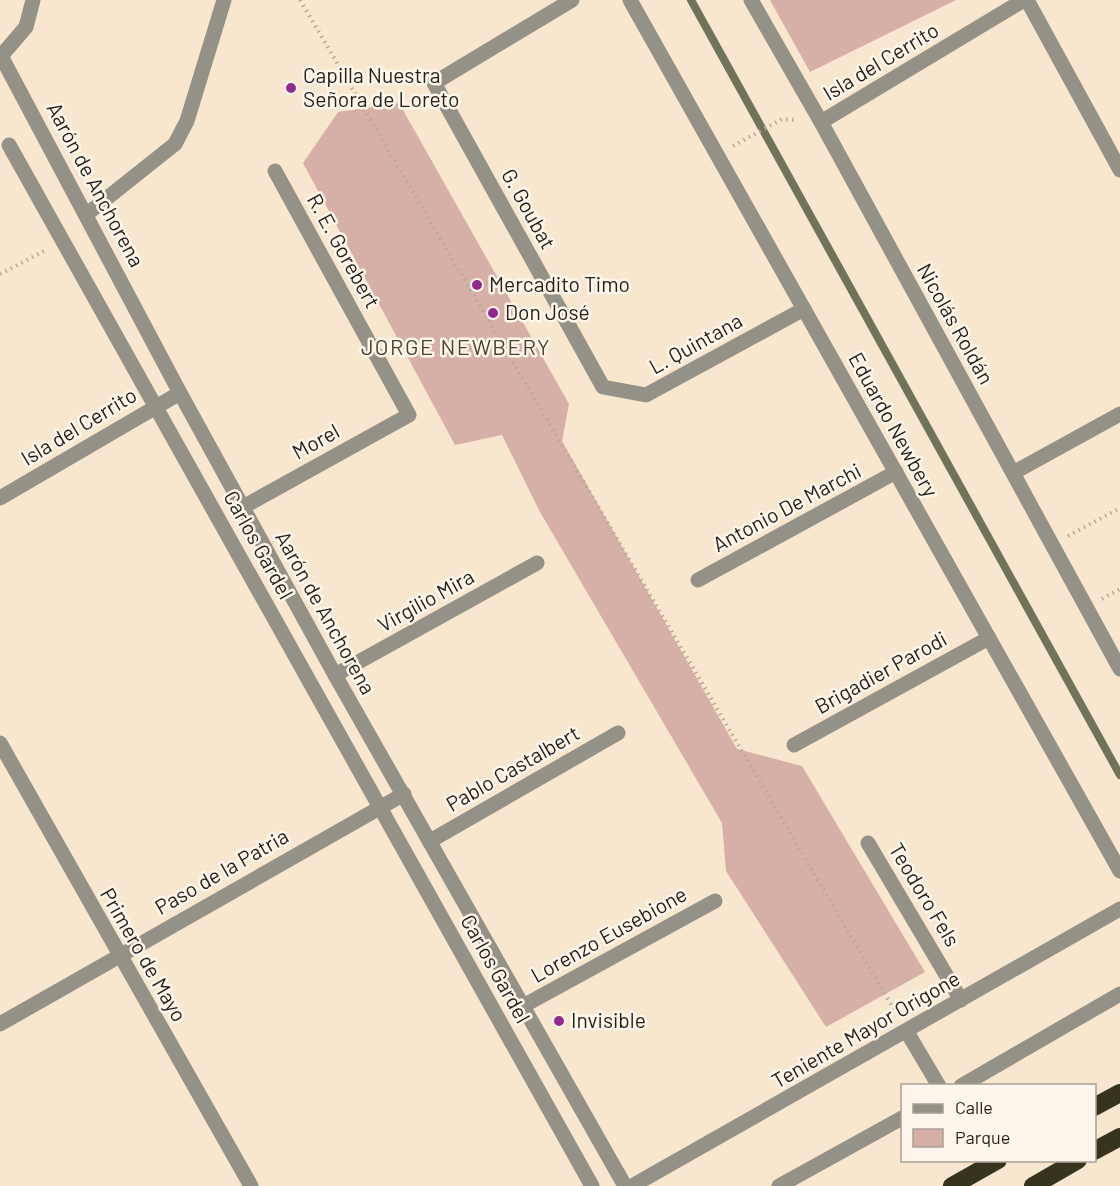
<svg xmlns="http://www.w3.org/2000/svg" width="1120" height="1186" font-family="Barlow,sans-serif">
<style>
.green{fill:#d6b0a6}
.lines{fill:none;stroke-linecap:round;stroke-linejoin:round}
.stream{stroke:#70755a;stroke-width:8}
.path{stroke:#b7aa96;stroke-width:4;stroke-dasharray:1.5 4.5;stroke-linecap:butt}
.minor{stroke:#949287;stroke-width:15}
.highway{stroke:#37341d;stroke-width:18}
.poi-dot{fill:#93298c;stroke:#fdf6ec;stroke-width:2}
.labels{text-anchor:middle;stroke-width:5;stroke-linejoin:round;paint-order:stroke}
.street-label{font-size:21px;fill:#241f15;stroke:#fdf6ec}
.poi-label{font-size:21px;fill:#241f15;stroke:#fdf6ec;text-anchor:start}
.neighbourhood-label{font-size:22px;letter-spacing:1.5px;fill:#4f422d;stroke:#fdf6ec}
</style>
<rect width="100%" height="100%" fill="#f8e7ce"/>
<g class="green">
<polygon points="770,0 956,0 810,72"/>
<polygon points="399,103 569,404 562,441 737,749 802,766 925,972 826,1027 726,871 722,823 540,512 502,435 455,445 303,163 338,112"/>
</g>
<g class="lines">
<polyline class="stream" points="691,0 1120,775"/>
<g class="path">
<polyline points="300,0 896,1013"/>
<polyline points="733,146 782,119 796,120"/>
<polyline points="0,274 46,250"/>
<polyline points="1068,536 1120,508"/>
<polyline points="1102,599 1120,589"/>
</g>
<g class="minor">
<polyline points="572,0 434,83 603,387 646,395 804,309"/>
<polyline points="630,0 1120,871"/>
<polyline points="751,0 821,122 1120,669"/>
<polyline points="1027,0 1120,170"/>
<polyline points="0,54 180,393 335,675 625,1186"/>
<polyline points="1,56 26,27 33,0"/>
<polyline points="821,122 1024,0"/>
<polyline points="9,145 592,1186"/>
<polyline points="87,214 175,144 187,121 224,0"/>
<polyline points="1013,473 1120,414"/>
<polyline points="0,498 180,393"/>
<polyline points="243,507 409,415 275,171"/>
<polyline points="698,580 896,472"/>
<polyline points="335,675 537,563"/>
<polyline points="0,743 251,1186"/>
<polyline points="794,745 989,638"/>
<polyline points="430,841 618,733"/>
<polyline points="868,843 961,1000"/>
<polyline points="523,1006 715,901"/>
<polyline points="0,1024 404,794"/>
<polyline points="907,1032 939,1086"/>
<polyline points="961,1086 1120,994"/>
<polyline points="632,1186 1120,909"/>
<polyline points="779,1186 902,1118"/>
</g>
<g class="highway">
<polyline points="1094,1107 1120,1093"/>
<polyline points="1094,1151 1120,1137"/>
<polyline points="952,1186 998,1160"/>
<polyline points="1033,1186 1078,1160"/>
</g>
</g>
<g class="poi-dot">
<circle cx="291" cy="88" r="6"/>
<circle cx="477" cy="285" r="6"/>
<circle cx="493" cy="313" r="6"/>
<circle cx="559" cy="1021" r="6"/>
</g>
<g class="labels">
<g class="street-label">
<text transform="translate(881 62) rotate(-31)" y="7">Isla del Cerrito</text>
<text transform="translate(95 185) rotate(62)" y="7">Aarón de Anchorena</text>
<text transform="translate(528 209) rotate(61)" y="7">G. Goubat</text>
<text transform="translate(343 251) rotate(61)" y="7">R. E. Gorebert</text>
<text transform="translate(955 324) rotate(61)" y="7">Nicolás Roldán</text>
<text transform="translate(696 344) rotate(-29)" y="7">L. Quintana</text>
<text transform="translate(893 425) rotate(61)" y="7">Eduardo Newbery</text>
<text transform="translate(79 427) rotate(-31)" y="7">Isla del Cerrito</text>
<text transform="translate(316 442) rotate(-29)" y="7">Morel</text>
<text transform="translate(787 508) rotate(-28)" y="7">Antonio De Marchi</text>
<text transform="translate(258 545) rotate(61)" y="7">Carlos Gardel</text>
<text transform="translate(426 601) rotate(-29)" y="7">Virgilio Mira</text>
<text transform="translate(325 613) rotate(61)" y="7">Aarón de Anchorena</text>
<text transform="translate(881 673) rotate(-29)" y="7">Brigadier Parodi</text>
<text transform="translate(513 769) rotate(-30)" y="7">Pablo Castalbert</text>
<text transform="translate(222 872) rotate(-30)" y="7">Paso de la Patria</text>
<text transform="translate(924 895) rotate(59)" y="7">Teodoro Fels</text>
<text transform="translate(609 935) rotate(-29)" y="7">Lorenzo Eusebione</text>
<text transform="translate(143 955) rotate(60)" y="7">Primero de Mayo</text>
<text transform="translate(495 969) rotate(61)" y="7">Carlos Gardel</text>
<text transform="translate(866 1030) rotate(-30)" y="7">Teniente Mayor Origone</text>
</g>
<g class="poi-label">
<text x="303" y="83">Capilla Nuestra<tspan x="303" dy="24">Señora de Loreto</tspan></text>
<text x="489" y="292">Mercadito Timo</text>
<text x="505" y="320">Don José</text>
<text x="571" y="1028">Invisible</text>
</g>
<g class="neighbourhood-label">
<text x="456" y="355">JORGE NEWBERY</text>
</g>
</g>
<rect x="901" y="1084" width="195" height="78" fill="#fdf6ec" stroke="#a6a096" stroke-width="1.5"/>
<rect x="913" y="1104" width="30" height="9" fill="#949287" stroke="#a6a096" stroke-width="1.5"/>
<text x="955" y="1114" font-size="18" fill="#241f15">Calle</text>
<rect x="913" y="1129" width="30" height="18" fill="#d6b0a6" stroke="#a6a096" stroke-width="1.5"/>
<text x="955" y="1144" font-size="18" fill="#241f15">Parque</text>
</svg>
